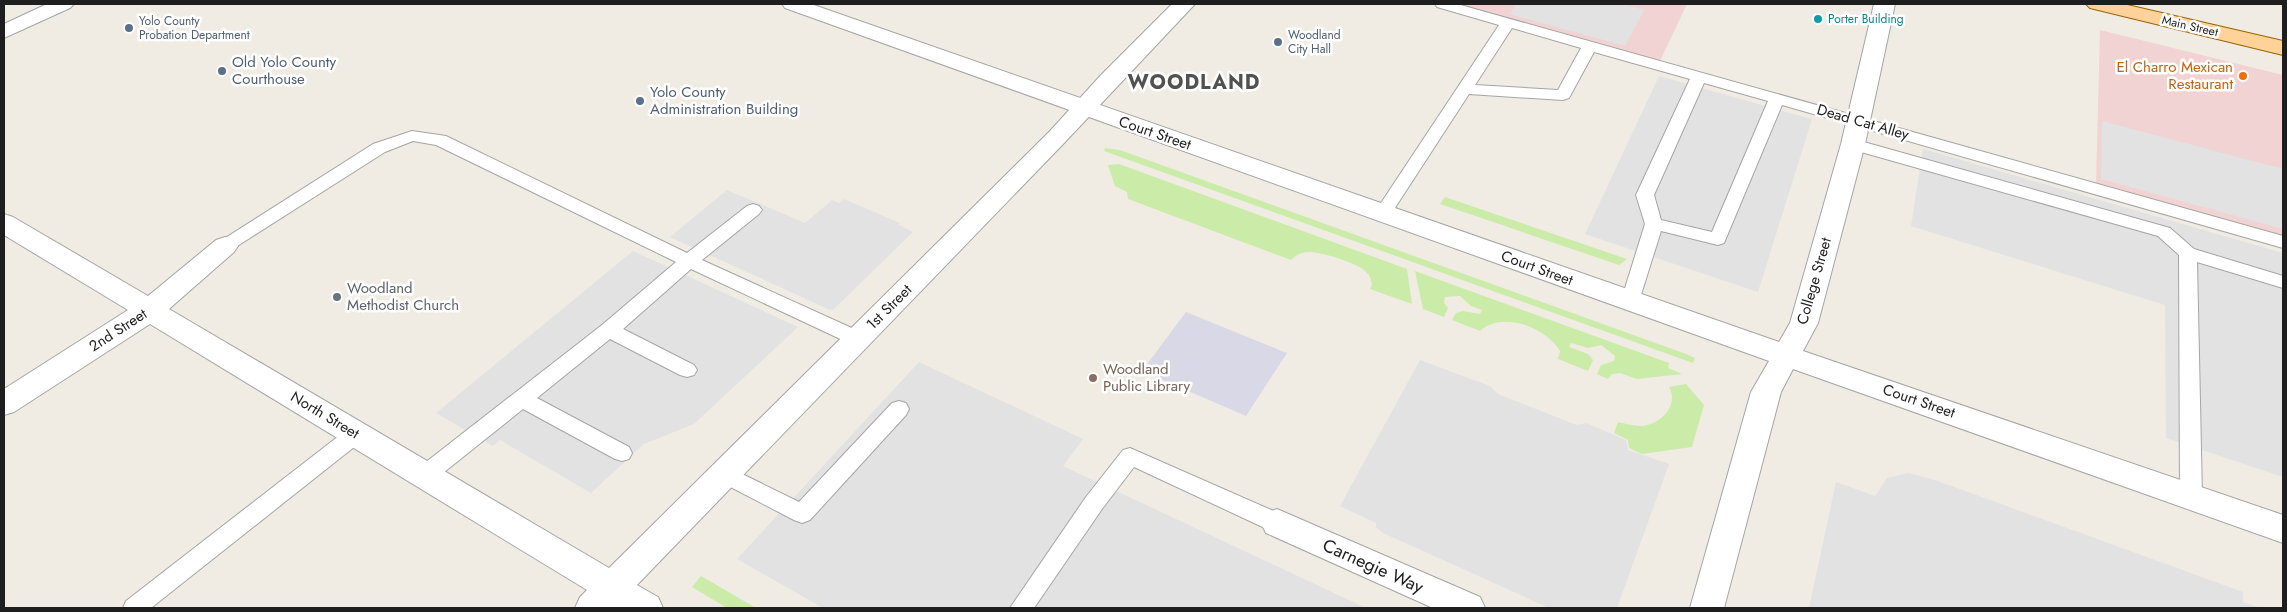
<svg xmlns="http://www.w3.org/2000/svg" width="2287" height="612" font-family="Jost,sans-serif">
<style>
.commercial{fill:#f1d3d3}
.grass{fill:#caeca8}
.parking{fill:#e2e2e2}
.plaza{fill:#d8d8e6}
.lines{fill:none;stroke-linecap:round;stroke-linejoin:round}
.service-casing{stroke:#a5a5a5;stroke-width:2}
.minor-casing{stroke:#a5a5a5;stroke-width:2}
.tertiary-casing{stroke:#a5a5a5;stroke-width:2}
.primary-casing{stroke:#996400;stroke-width:2}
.service{fill:#fff;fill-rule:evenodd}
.minor{fill:#fff;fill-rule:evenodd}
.tertiary{fill:#fff;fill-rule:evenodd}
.primary{fill:#ffd29a;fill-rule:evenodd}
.culture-dot{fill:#0f9aa8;stroke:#fff;stroke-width:2}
.service-dot{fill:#5c6f8a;stroke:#fff;stroke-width:2}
.food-dot{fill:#e8710a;stroke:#fff;stroke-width:2}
.worship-dot{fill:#6b7280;stroke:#fff;stroke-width:2}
.education-dot{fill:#8d6e63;stroke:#fff;stroke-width:2}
.labels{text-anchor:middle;stroke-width:5;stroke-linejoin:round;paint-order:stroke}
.far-culture-label{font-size:12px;fill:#0d838f;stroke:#fff;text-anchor:start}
.far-service-label{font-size:12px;fill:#4e5e75;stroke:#fff;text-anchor:start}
.far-street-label{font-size:12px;fill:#1e1e1e;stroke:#fff}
.service-label{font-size:15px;fill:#4e5e75;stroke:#fff;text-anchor:start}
.food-label{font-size:15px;fill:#c56008;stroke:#fff;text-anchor:end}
.street-label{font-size:15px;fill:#1e1e1e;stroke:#fff}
.worship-label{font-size:15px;fill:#5b616d;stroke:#fff;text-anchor:start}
.education-label{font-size:15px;fill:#785e54;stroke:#fff;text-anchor:start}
.near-street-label{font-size:18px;fill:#1e1e1e;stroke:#fff}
.district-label{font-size:20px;font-weight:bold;letter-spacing:1px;fill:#515151;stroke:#fff}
</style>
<rect width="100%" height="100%" fill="#f0ece4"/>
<g class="commercial">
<polygon points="1456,4 1687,4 1660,61"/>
<polygon points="2100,30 2283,75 2283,238 2096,185"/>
</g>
<g class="grass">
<polygon points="1105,148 1120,150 1686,354 1695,358 1693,363 1104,151"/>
<path d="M1119,164l288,105 5,35 -42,-15 2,-4c-1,-6 -2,-10 -7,-14 -8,-8 -44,-19 -56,-19 -7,0 -13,3 -18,8l-163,-61 -1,-7 -12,-6 -7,-21z"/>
<polygon points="1445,197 1627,259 1619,265 1440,204"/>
<path d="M1415,271l254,92 -1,5 14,6 -45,5 -17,-6 -8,1 -4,5 -11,-5 4,-9 13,-4 1,-5 -14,-11 -13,3 -17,-5 -2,4 19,7 5,6 -5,11 -30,-12 2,-8c-13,-23 -58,-41 -80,-20l-28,-11 4,-7 7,-2 17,3 2,-4 -11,-4 -11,-10 -15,1 -1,6 4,5 -4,9 -21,-8z"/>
<path d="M1686,384l18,21 -12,42 -50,7 -13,-6 -1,-8 -14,-7 4,-11c8,2 17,4 24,4 20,-2 37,-21 27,-39z"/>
<polygon points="701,576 756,608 727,608 692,587"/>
</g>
<g class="parking">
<polygon points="1516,4 1622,4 1644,10 1625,46 1510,14"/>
<polygon points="1659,76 1812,119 1758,292 1585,234"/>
<polygon points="2102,121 2283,169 2283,229 2101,179"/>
<polygon points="1923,149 2283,253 2283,477 2166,438 2165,305 1911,226"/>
<polygon points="727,190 805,223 832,200 839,203 844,199 900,223 899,225 913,232 833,310 828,309 670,237"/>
<polygon points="633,251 798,327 694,424 644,444 591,493 500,440 493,446 436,413"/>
<polygon points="1420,360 1490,386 1498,394 1577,425 1586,423 1626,440 1628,450 1669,464 1617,608 1549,608 1383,533 1376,527 1376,523 1340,506"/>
<polygon points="919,362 1083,439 1063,466 1366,608 823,608 737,559"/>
<polygon points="1908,473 1935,480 2243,592 2243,602 2261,608 1809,608 1836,482 1875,496 1887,478"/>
</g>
<polygon class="plaza" points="1186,312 1287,353 1246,416 1142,371"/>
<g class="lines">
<g class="service-casing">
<g id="service">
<path d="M1435,4h22l826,232v12l-501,-143 -58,138 -6,2 -57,-14 -22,70 -2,5 -7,2 -7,-2 -2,-5 24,-77 -9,-29 54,-116 -96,-27 -25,46 -6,2 -94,-6 -80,123 -6,2 -6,-2 -3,-4 3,-4 122,-184 -62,-18zM1512,28l69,20 -23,42 -83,-5zM1704,83l64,18 -56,131 -51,-12 -7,-25z"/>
<polygon points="412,131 446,136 687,253 747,206 753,204 759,206 762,210 759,214 702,260 865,334 868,339 865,344 858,346 851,344 691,269 623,329 694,365 697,370 694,375 687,377 680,375 610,339 537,398 629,447 632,453 629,459 622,461 615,459 523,409 433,481 425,484 417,481 414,475 417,469 602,325 676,262 436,145 413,141 385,152 231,250 225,252 219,250 216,246 219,242 373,144"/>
<polygon points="1853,139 2170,228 2194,249 2283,276 2283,288 2197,262 2202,496 2199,502 2191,505 2183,502 2180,496 2179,255 2158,236 1847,148 1845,144 1847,140"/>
<polygon points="899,401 906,403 909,409 906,415 810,520 802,523 794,520 717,480 713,474 717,468 724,465 799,502 892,403"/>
<polygon points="356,426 363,428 366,434 363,440 151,608 123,608 126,601 349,428"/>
<polygon points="1130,448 1285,516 1288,523 1285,530 1277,532 1269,530 1134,467 1102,509 1034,608 1010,608 1086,497 1123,450"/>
</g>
</g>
<g class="minor-casing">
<g id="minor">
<polygon points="47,4 74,4 70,8 4,38 4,24"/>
<polygon points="1172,4 1195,4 1066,141 637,585 658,597 663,608 575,608 580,597 587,590 150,324 14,412 4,415 4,389 128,310 4,235 4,214 13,217 148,296 216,240 225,237 234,240 238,246 234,252 169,309 609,568 1050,131 1101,75"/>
<polygon points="1277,509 1480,597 1485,608 1433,608 1266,533 1261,523 1266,513"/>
</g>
</g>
<g class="tertiary-casing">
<polygon id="tertiary" points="782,4 811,4 1779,342 1790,323 1841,144 1874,4 1895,4 1865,144 1818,323 1803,351 2283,515 2283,543 1793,369 1781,392 1724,608 1690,608 1751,392 1769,361 785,8"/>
</g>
<g class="primary-casing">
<polygon id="primary" points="2086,4 2123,4 2283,41 2283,55 2090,8"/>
</g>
<use href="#service" class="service"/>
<use href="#minor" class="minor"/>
<use href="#tertiary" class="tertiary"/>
<use href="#primary" class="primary"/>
</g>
<circle class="culture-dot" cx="1818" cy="19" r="5"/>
<g class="service-dot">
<circle cx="129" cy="28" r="5"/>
<circle cx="1278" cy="42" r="5"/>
<circle cx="222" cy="71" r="5"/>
<circle cx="640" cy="101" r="5"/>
</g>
<circle class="food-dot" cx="2243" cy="76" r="5"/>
<circle class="worship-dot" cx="337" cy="297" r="5"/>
<circle class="education-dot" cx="1093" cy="378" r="5"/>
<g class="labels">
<g class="far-culture-label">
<text x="1828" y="23">Porter Building</text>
</g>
<g class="far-service-label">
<text x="139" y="25">Yolo County<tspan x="139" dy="14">Probation Department</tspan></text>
<text x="1288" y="39">Woodland<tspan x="1288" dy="14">City Hall</tspan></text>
</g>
<g class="far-street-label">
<text transform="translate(2190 26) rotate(13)" y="4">Main Street</text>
</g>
<g class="service-label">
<text x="232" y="67">Old Yolo County<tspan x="232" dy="17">Courthouse</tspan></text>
<text x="650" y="97">Yolo County<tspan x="650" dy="17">Administration Building</tspan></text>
</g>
<g class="food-label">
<text x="2233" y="72">El Charro Mexican<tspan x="2233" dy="17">Restaurant</tspan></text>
</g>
<g class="street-label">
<text transform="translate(1863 122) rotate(16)" y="5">Dead Cat Alley</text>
<text transform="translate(1155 133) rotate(19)" y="5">Court Street</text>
<text transform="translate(1537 268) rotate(20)" y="5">Court Street</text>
<text transform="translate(1814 281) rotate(-74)" y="5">College Street</text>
<text transform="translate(889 307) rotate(-45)" y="5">1st Street</text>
<text transform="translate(118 330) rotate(-33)" y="5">2nd Street</text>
<text transform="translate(1919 401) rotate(19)" y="5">Court Street</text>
<text transform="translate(325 415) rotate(31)" y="5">North Street</text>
</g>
<g class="worship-label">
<text x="347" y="293">Woodland<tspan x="347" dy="17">Methodist Church</tspan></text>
</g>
<g class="education-label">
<text x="1103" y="374">Woodland<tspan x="1103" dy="17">Public Library</tspan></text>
</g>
<g class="near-street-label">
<text transform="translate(1373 566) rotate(24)" y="6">Carnegie Way</text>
</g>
<g class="district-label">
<text x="1194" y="89">WOODLAND</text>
</g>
</g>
<rect width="2287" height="612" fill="none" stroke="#1e1e1e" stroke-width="10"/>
</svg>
